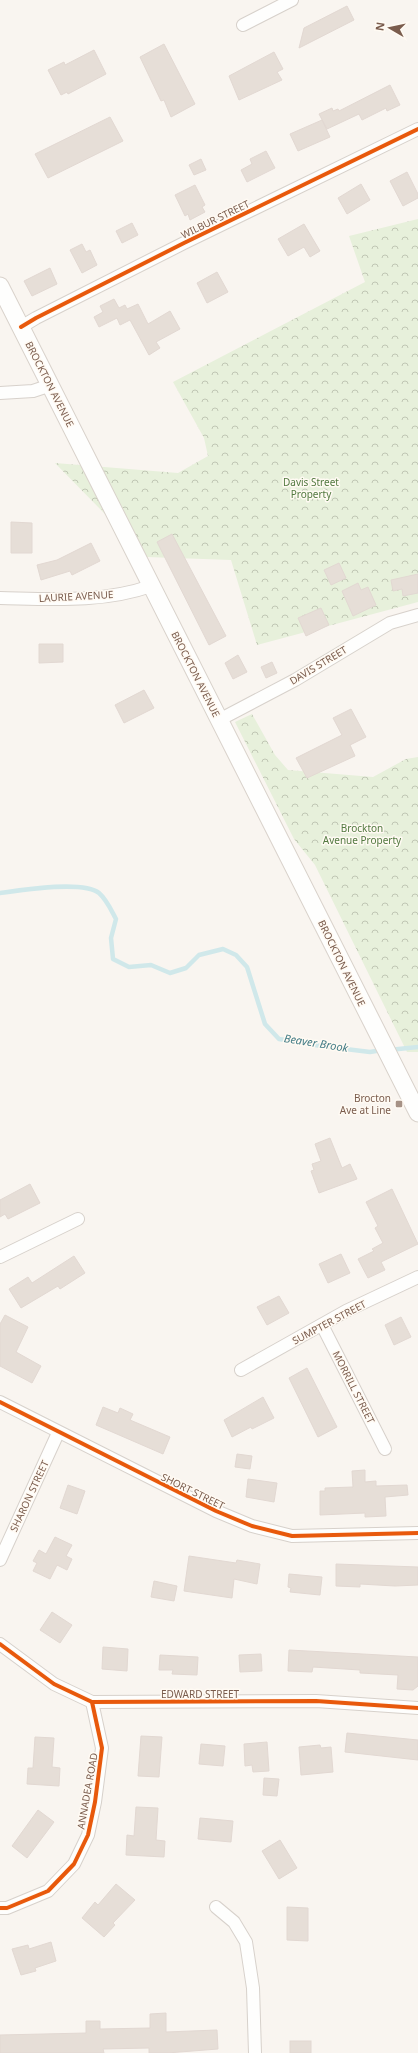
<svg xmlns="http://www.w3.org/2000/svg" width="418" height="2053" font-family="'Noto Sans',sans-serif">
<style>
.forest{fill:url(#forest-crowns)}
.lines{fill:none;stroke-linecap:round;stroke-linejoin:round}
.stream{stroke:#d0e8ea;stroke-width:4.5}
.building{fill:#e6ded7;stroke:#e2d8d2}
.street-casing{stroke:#d7d1cb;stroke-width:14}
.secondary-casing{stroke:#d9d2cb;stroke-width:19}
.street{stroke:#fefefd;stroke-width:12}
.secondary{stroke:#fefefd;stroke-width:17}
.cycleway-casing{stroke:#fffaf3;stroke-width:6}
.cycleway{stroke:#e8590c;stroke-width:4}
.poi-dot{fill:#a69286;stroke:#fffaf3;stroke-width:1.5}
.labels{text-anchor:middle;stroke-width:3;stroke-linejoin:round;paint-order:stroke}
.street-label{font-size:10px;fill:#7a5c4d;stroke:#fffaf3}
.park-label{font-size:10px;fill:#537a41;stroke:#fffaf3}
.poi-label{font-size:10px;fill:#7a5c4d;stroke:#fffaf3;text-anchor:end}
.water-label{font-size:11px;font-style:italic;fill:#437c86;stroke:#fffaf3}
</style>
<defs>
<pattern id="forest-crowns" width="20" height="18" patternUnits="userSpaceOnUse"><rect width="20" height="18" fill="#e7f0db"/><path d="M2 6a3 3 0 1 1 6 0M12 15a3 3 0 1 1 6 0" fill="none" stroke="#c0c6b4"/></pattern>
</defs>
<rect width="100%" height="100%" fill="#f9f5f0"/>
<g class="forest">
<polygon points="418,219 418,602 257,645 231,560 147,557 55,463 178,473 208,456 204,438 173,382 365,282 349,236"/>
<polygon points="252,714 275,755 288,770 373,777 406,759 418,757 418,1052 407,1052 315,865 294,839 235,722"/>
</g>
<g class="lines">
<g class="stream">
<path d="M0,893c21,-3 83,-13 99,0 8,7 12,17 17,26l-5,19 2,21 16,8 22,-2 19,8 16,-5 13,-13 24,-6 13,6 11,12 18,57 14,15 42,7 49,6 12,-2"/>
<polyline points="389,1050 418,1047"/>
</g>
</g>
<g class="building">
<polygon points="347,6 354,20 299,48 304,28"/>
<polygon points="164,44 195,104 171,117 164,100 161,101 140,57"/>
<polygon points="94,50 106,74 68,94 67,92 61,95 48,70 64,62 65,65"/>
<polygon points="274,52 283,69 277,72 282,80 239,100 229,76"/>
<polygon points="390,85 400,105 387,111 386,108 362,120 359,114 327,129 319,114 332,108 333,111 338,109 339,111"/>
<polygon points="110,117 123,141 48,178 35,154"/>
<polygon points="322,120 330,137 298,151 290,134"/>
<polygon points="266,151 275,168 247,182 241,170 252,164 250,159"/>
<polygon points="201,159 206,170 194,175 189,165"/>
<polygon points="407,172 418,194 418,198 403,206 390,181"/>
<polygon points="361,184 370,200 347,214 338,198"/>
<polygon points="195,185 205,205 202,207 205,212 190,220 188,214 185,216 175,195"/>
<polygon points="132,223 138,235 122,243 116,231"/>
<polygon points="304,224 320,251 310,257 304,247 288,256 278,239"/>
<polygon points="82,244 86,252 90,250 97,265 82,273 70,250"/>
<polygon points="50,268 57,284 32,296 24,281"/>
<polygon points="217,272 228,292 207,303 197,283"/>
<polygon points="114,299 119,308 125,305 127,309 138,304 148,324 170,311 180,329 156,342 160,348 149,355 130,320 120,325 117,318 99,327 94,317 103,312 100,306"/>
<polygon points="11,522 32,523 32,553 11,553"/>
<polygon points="172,534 226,636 209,645 157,542"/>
<polygon points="91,543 100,561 72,575 70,571 41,580 37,565 57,560"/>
<polygon points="339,563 346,578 331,585 324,570"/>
<polygon points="418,574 418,593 403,596 402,589 393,591 391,580"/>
<polygon points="358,583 361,590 368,587 376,605 353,616 342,591"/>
<polygon points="321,608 329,625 306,636 298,618"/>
<polygon points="39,644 63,644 63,662 39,663"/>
<polygon points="238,655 247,672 233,679 225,663"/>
<polygon points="272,662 277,673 266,678 261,667"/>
<polygon points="144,690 154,708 124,723 115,705"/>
<polygon points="351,709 366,737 350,745 355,756 307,778 296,758 342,735 333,718"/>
<polygon points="330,1138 342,1168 350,1164 357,1179 319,1193 311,1171 314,1170 312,1164 321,1161 315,1144"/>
<polygon points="30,1184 40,1203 8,1219 5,1214 0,1217 0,1200"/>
<polygon points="392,1189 418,1244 381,1262 385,1270 368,1278 358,1259 374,1251 372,1249 383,1243 375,1228 378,1226 366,1202"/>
<polygon points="341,1254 350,1273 328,1283 319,1264"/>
<polygon points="74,1256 85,1273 60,1289 58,1286 21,1308 9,1289 28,1277 32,1283"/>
<polygon points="279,1296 289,1313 267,1325 257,1307"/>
<polygon points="5,1315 28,1327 16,1352 41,1366 32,1383 0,1366 0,1324"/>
<polygon points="401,1317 411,1337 394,1345 385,1325"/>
<polygon points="307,1368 337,1427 318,1437 289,1378"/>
<polygon points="263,1397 274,1418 252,1429 251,1427 232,1437 224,1420"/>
<polygon points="103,1407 118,1413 120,1408 133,1414 130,1420 170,1437 163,1454 96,1425"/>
<polygon points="237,1454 252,1456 250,1469 235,1467"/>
<polygon points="365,1470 365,1482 376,1481 376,1486 407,1485 408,1495 385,1497 386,1516 365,1517 365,1513 320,1515 320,1491 325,1491 325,1488 353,1487 352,1471"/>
<polygon points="248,1479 277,1483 274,1502 246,1497"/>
<polygon points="68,1485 85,1491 77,1514 60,1508"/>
<polygon points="55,1537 72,1545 66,1556 72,1559 67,1570 57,1565 50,1579 33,1571 37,1563 33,1561 39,1550 46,1554"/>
<polygon points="189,1556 236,1563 237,1560 260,1564 257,1584 234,1579 232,1598 184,1591"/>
<polygon points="336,1564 418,1567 418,1585 395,1586 360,1584 360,1587 336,1586"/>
<polygon points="289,1574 322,1577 320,1595 290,1592 291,1588 288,1587"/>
<polygon points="154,1581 177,1586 174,1601 151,1597"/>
<polygon points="52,1612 72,1625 60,1643 40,1630"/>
<polygon points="103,1647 128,1649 127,1671 102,1669"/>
<polygon points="289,1650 418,1657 418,1686 413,1690 397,1689 398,1675 360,1673 360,1670 313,1667 312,1672 288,1671"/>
<polygon points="261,1654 262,1671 240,1672 239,1655"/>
<polygon points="160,1655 198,1657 197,1675 172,1674 173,1670 159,1670"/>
<polygon points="347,1733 418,1740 418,1760 345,1752"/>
<polygon points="141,1736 162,1737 159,1777 138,1776"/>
<polygon points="35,1737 54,1738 52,1767 60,1768 59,1786 27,1784 28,1768 33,1768"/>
<polygon points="267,1742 269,1771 253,1772 252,1765 245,1766 244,1744"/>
<polygon points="201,1744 225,1746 223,1766 199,1764"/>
<polygon points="320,1745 321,1748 331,1747 333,1772 301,1775 299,1747"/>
<polygon points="264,1778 279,1779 277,1796 263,1795"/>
<polygon points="136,1807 158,1808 156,1840 165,1841 164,1857 126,1855 127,1835 134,1836"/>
<polygon points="38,1810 54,1822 27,1858 12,1846"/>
<polygon points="200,1818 233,1821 231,1842 198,1839"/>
<polygon points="280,1840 297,1868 279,1879 262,1851"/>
<polygon points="116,1884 135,1900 113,1923 115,1925 104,1937 82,1918 95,1902 98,1905"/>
<polygon points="287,1907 308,1908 308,1941 287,1940"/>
<polygon points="51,1942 56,1961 35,1968 36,1971 21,1975 12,1949 28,1945 29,1949"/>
<polygon points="166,2013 166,2032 217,2030 218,2049 167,2053 149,2053 149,2048 103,2049 104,2053 0,2053 0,2035 86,2033 86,2021 100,2021 100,2029 150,2028 150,2014"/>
<rect x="290" y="2041" width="21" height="12"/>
</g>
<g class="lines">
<g class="street-casing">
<g id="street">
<polyline points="243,25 292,0"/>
<polyline points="21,327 36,318 184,243 418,129"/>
<polyline points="0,393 33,391 51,385"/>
<path d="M0,598c50,1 103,5 151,-12"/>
<polyline points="219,720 295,680 390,623 418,615"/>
<polyline points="0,1257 78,1219"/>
<polyline points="322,1325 385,1449"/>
<polyline points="241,1370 346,1311 418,1277"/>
<polyline points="0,1402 216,1511 252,1526 292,1536 418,1533"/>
<polyline points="0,1560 58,1433"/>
<polyline points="0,1644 54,1684 92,1702 316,1701 418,1708"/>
<polyline points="216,1907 234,1922 246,1942 253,1988 255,2053"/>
<polyline points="0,1908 7,1908 48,1891 74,1864 88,1835 95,1802 102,1748 92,1702"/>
</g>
</g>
<g class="secondary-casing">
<polyline id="secondary" points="0,286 418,1113"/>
</g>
<use href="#street" class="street"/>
<use href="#secondary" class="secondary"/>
<g class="cycleway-casing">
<g id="cycleway">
<polyline points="21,327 36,318 184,243 418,129"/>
<polyline points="0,1402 216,1511 252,1526 292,1536 418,1533"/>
<polyline points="0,1644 54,1684 92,1702 316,1701 418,1708"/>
<polyline points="0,1908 7,1908 48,1891 74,1864 88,1835 95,1802 102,1748 92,1702"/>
</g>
</g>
<use href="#cycleway" class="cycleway"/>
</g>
<rect class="poi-dot" x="395" y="1100" width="8" height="8" rx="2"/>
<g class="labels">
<g class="street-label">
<text transform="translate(215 219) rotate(-26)" y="4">WILBUR STREET</text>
<text transform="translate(50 384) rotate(63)" y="4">BROCKTON AVENUE</text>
<text transform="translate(76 596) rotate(-3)" y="4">LAURIE AVENUE</text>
<text transform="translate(318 665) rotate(-31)" y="4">DAVIS STREET</text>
<text transform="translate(196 674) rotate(63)" y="4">BROCKTON AVENUE</text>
<text transform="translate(342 963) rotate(64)" y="4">BROCKTON AVENUE</text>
<text transform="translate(329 1322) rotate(-28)" y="4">SUMPTER STREET</text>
<text transform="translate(354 1387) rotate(63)" y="4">MORRILL STREET</text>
<text transform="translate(193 1491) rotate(26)" y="4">SHORT STREET</text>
<text transform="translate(29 1496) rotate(-65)" y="4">SHARON STREET</text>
<text x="200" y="1698">EDWARD STREET</text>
<text transform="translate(87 1791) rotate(-80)" y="4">ANNADEA ROAD</text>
</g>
<g class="park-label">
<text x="311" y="486">Davis Street<tspan x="311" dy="12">Property</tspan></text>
<text x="362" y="832">Brockton<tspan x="362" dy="12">Avenue Property</tspan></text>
</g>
<g class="poi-label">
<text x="391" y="1102">Brocton<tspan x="391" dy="12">Ave at Line</tspan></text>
</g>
<g class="water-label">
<text transform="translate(316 1043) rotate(9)" y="4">Beaver Brook</text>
</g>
</g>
<g transform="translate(390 28) rotate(279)" stroke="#fffaf3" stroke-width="3" paint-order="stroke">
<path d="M0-3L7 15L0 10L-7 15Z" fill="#7a5c4d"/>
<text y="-6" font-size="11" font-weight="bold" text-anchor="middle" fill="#7a5c4d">N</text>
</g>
</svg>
